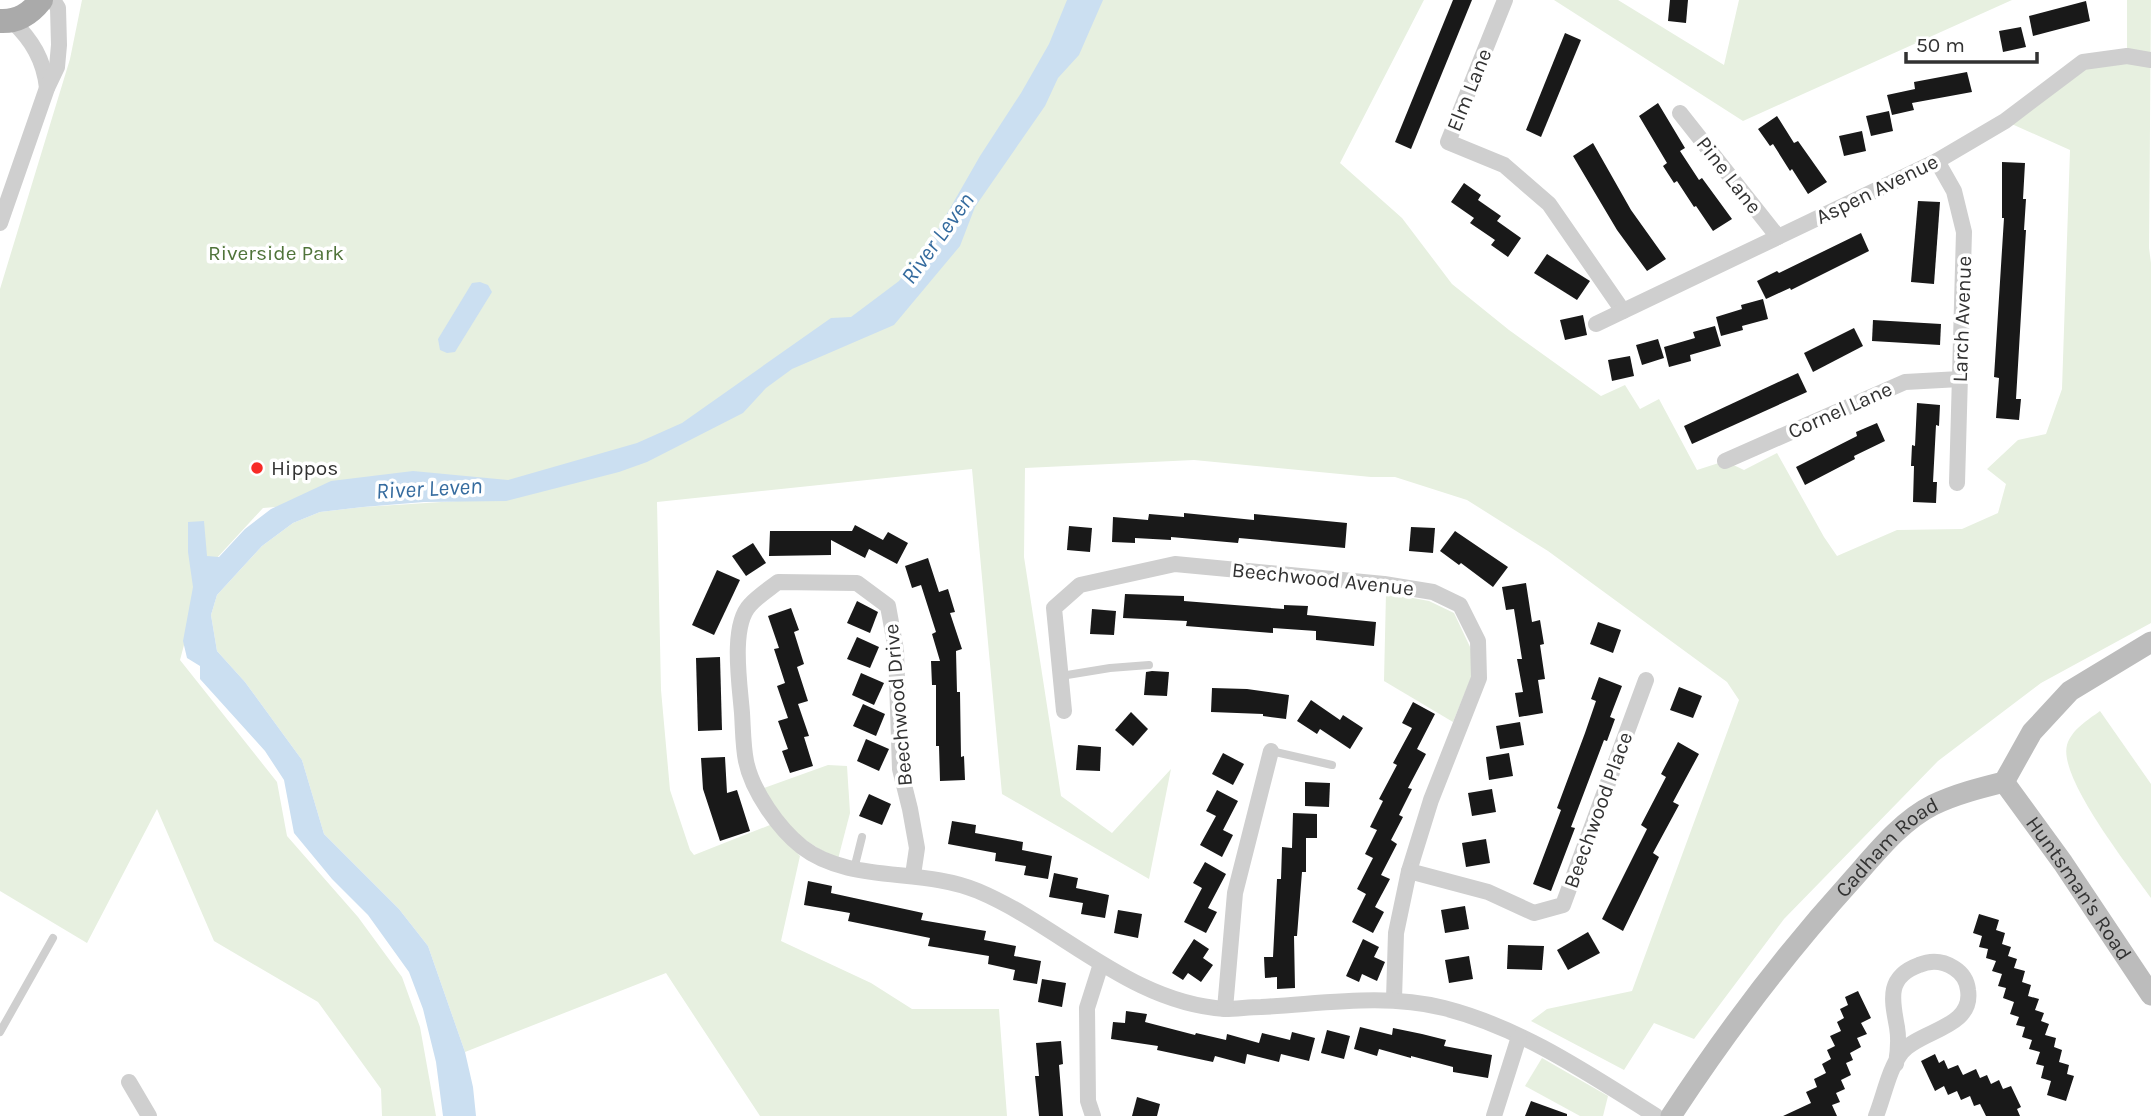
<svg xmlns="http://www.w3.org/2000/svg" width="2151" height="1116" font-family="Karla,sans-serif">
<style>
.green{fill:#e7f0e0}
.water{fill:#cbdff1}
.building{fill:#191919}
.lines{fill:none;stroke-linecap:round;stroke-linejoin:round}
.lane{stroke:#cfcfcf;stroke-width:8}
.street{stroke:#cfcfcf;stroke-width:16}
.secondary{stroke:#bcbcbc;stroke-width:21}
.primary{stroke:#aaa;stroke-width:24}
.poi-dot{fill:#f72b27;stroke:#fff;stroke-width:2.5}
.labels{text-anchor:middle;stroke-width:7;stroke-linejoin:round;paint-order:stroke}
.street-label{font-size:21px;fill:#323232;stroke:#fff}
.park-label{font-size:21px;fill:#50743a;stroke:#fff}
.poi-label{font-size:21px;fill:#323232;stroke:#fff;text-anchor:start}
.water-label{font-size:23px;font-style:italic;fill:#366c9f;stroke:#fff}
</style>
<rect width="100%" height="100%" fill="#fff"/>
<g class="green">
<polygon points="82,0 1424,0 1340,163 1402,218 1452,284 1509,330 1601,396 1625,385 1640,409 1659,399 1697,470 1725,461 1744,470 1777,453 1824,537 1837,556 1897,530 1962,529 1998,513 2006,484 1987,469 2018,440 2046,434 2062,389 2070,150 2005,121 2083,62 2127,56 2127,0 2151,0 2149,248 2151,263 2151,623 2041,683 1938,761 1784,919 1694,1039 1654,1023 1624,1070 1531,1021 1547,1009 1632,991 1739,700 1727,682 1548,551 1467,500 1395,477 1371,477 1194,460 1025,468 1024,557 1061,796 1112,833 1171,769 1149,879 1002,794 972,469 657,502 661,690 670,790 690,850 694,855 770,825 800,856 781,941 871,983 912,1009 999,1009 1007,1116 760,1116 666,973 465,1052 428,946 399,909 324,834 302,760 245,682 217,651 211,615 217,595 262,546 293,523 320,512 363,507 458,501 560,485 263,508 203,573 180,660 277,782 287,836 358,917 402,977 420,1027 436,1116 382,1116 381,1089 318,1002 214,941 157,809 87,943 0,891 0,289 70,59"/>
<polygon points="1554,0 1618,0 1724,65 1739,0 2012,0 1743,121"/>
<polygon points="1386,593 1429,601 1454,613 1471,649 1471,678 1453,722 1384,681"/>
<path d="M2100,711l51,73v114c-20,-29 -93,-120 -84,-153 5,-16 21,-25 33,-34z"/>
<path d="M828,765l19,1 3,47 -12,46c-37,-19 -56,-33 -74,-71z"/>
<polygon points="1542,1058 1608,1096 1603,1116 1580,1116 1525,1086"/>
</g>
<g class="water">
<polygon points="1067,0 1103,0 1079,55 1058,78 1045,106 975,207 960,246 894,325 792,369 766,388 743,413 647,462 619,472 506,501 424,502 363,507 320,512 293,523 262,546 217,595 211,615 217,651 245,682 302,760 324,834 399,909 428,946 465,1052 473,1087 476,1116 443,1116 436,1062 423,1009 409,972 368,915 332,879 294,833 284,780 265,751 200,679 200,666 187,658 183,641 193,587 188,552 188,522 204,521 207,556 219,557 245,529 271,509 331,481 413,471 508,480 637,443 682,423 831,318 851,317 899,281 937,231 980,156 1021,93 1049,44"/>
<polygon points="480,282 488,285 492,292 455,352 447,353 440,350 438,339 472,283"/>
</g>
<g class="building">
<polygon points="1453,0 1472,0 1411,149 1395,142"/>
<polygon points="1670,0 1688,0 1686,23 1668,21"/>
<polygon points="2086,1 2090,21 2033,36 2029,16"/>
<polygon points="2021,27 2026,47 2003,52 1999,31"/>
<polygon points="1565,33 1581,40 1541,137 1526,130"/>
<polygon points="1967,72 1972,92 1912,103 1914,110 1892,115 1887,95 1915,89 1914,82"/>
<polygon points="1658,103 1685,148 1680,151 1699,180 1702,178 1732,219 1713,231 1696,206 1694,207 1677,181 1674,183 1663,166 1667,163 1639,116"/>
<polygon points="1889,111 1893,131 1871,136 1866,116"/>
<polygon points="1777,116 1794,143 1798,141 1827,182 1808,194 1792,169 1790,171 1773,144 1770,146 1758,129"/>
<polygon points="1862,131 1866,151 1844,156 1839,136"/>
<polygon points="1593,143 1631,210 1666,259 1647,271 1617,230 1573,156"/>
<polygon points="2002,162 2025,163 2023,199 2026,199 2024,230 2026,230 2016,399 2021,399 2019,420 1996,418 1999,378 1994,377 2004,218 2002,218"/>
<polygon points="1464,183 1481,195 1478,200 1501,216 1497,221 1521,238 1508,257 1491,245 1495,240 1470,223 1474,218 1451,202"/>
<polygon points="1918,201 1940,202 1934,284 1911,282"/>
<polygon points="1861,233 1869,251 1791,290 1790,288 1766,299 1757,281 1777,271 1779,273"/>
<polygon points="1547,254 1590,281 1577,300 1534,273"/>
<polygon points="1763,299 1768,319 1742,326 1743,330 1721,336 1716,317 1742,309 1741,305"/>
<polygon points="1583,315 1587,335 1565,340 1560,320"/>
<polygon points="1873,320 1941,324 1940,345 1872,341"/>
<polygon points="1715,326 1721,346 1690,355 1691,361 1669,367 1664,347 1695,338 1693,332"/>
<polygon points="1854,328 1863,346 1813,372 1804,353"/>
<polygon points="1658,339 1664,358 1642,365 1636,345"/>
<polygon points="1630,356 1634,376 1612,381 1608,360"/>
<polygon points="1798,373 1807,392 1692,444 1684,426"/>
<polygon points="1917,403 1940,405 1939,426 1936,425 1933,482 1937,482 1936,503 1913,502 1914,466 1911,466 1912,445 1915,446"/>
<polygon points="1877,423 1885,441 1854,456 1855,459 1805,485 1796,467 1857,436 1856,432"/>
<polygon points="1184,513 1254,520 1254,514 1347,523 1345,548 1239,538 1238,543 1171,537 1171,540 1135,538 1135,543 1112,542 1113,517 1148,520 1149,514 1184,517"/>
<polygon points="855,525 883,540 888,532 908,543 897,564 869,549 865,558 831,540 831,555 769,556 770,531 852,531"/>
<polygon points="1069,526 1092,528 1090,552 1067,550"/>
<polygon points="1411,527 1435,528 1433,553 1409,551"/>
<polygon points="1455,531 1508,567 1493,587 1461,563 1459,565 1440,551"/>
<polygon points="753,543 766,563 746,576 732,556"/>
<polygon points="928,558 939,592 948,589 955,612 950,613 962,649 956,651 957,692 960,692 961,757 964,756 965,780 940,781 939,746 936,746 936,685 932,685 931,661 940,661 932,634 936,632 921,585 912,588 905,566"/>
<polygon points="717,570 740,580 714,635 692,625"/>
<polygon points="1526,583 1532,622 1540,620 1544,644 1540,645 1545,679 1538,680 1543,713 1519,717 1515,693 1523,692 1517,659 1522,659 1514,609 1506,610 1502,587"/>
<polygon points="1125,594 1184,596 1184,601 1284,609 1284,605 1308,606 1307,615 1376,622 1374,646 1316,640 1316,631 1273,628 1273,633 1186,626 1187,621 1123,618"/>
<polygon points="857,601 878,612 870,633 847,623"/>
<polygon points="791,608 799,630 794,632 804,664 797,667 808,701 798,704 809,736 804,737 813,766 790,773 782,751 788,749 778,721 788,718 777,686 785,683 774,649 779,648 768,616"/>
<polygon points="1092,609 1116,611 1114,635 1090,634"/>
<polygon points="1598,622 1621,630 1613,653 1590,644"/>
<polygon points="857,637 879,647 870,668 847,659"/>
<polygon points="720,657 722,730 698,731 696,658"/>
<polygon points="1152,671 1169,672 1167,696 1144,695 1146,672"/>
<polygon points="861,673 884,683 874,705 852,695"/>
<polygon points="1599,677 1622,686 1610,717 1615,719 1607,741 1604,740 1571,827 1575,828 1551,891 1533,884 1561,810 1557,808 1585,733 1596,701 1591,699"/>
<polygon points="1679,687 1702,696 1693,718 1670,710"/>
<polygon points="1212,688 1247,689 1289,695 1286,719 1263,716 1263,714 1211,712"/>
<polygon points="1311,700 1340,720 1343,715 1363,728 1350,749 1320,729 1317,734 1297,721"/>
<polygon points="1413,702 1435,714 1417,749 1426,754 1408,788 1412,789 1399,815 1403,817 1391,840 1397,844 1381,875 1390,879 1375,907 1384,912 1373,933 1352,922 1366,894 1357,889 1373,858 1365,854 1377,830 1370,827 1383,801 1379,799 1397,765 1393,763 1412,728 1402,723"/>
<polygon points="863,704 885,714 876,736 853,726"/>
<polygon points="1131,712 1148,729 1133,746 1115,730"/>
<polygon points="1520,722 1524,745 1500,749 1496,726"/>
<polygon points="866,739 889,749 879,771 857,761"/>
<polygon points="1678,742 1699,754 1673,802 1679,805 1653,853 1659,857 1623,931 1602,919 1647,829 1641,825 1666,777 1661,774"/>
<polygon points="1078,745 1101,747 1100,771 1076,770"/>
<polygon points="1223,753 1244,764 1233,785 1212,774"/>
<polygon points="1509,753 1513,776 1489,780 1486,757"/>
<polygon points="725,757 727,793 737,790 750,831 720,841 703,789 701,758"/>
<polygon points="1305,782 1330,783 1329,807 1305,806"/>
<polygon points="1492,789 1496,812 1472,816 1468,793"/>
<polygon points="1217,790 1238,801 1223,830 1233,835 1222,857 1200,845 1216,816 1206,811"/>
<polygon points="869,794 891,804 882,825 859,816"/>
<polygon points="1293,813 1317,814 1317,838 1306,838 1306,872 1302,872 1297,936 1294,936 1295,988 1277,989 1277,977 1265,978 1264,957 1273,957 1277,879 1281,879 1282,847 1292,848"/>
<polygon points="952,821 976,825 975,833 1023,842 1022,850 1052,856 1048,879 1024,875 1026,866 995,861 996,853 948,844"/>
<polygon points="1486,839 1490,863 1466,867 1462,843"/>
<polygon points="1205,862 1226,874 1208,908 1217,912 1206,933 1184,922 1202,888 1193,883"/>
<polygon points="1054,873 1078,878 1076,888 1109,895 1105,918 1081,914 1083,903 1049,897"/>
<polygon points="808,881 832,886 831,893 923,913 921,920 986,931 984,940 1016,946 1014,956 1041,961 1037,984 1013,980 1015,970 988,964 989,956 928,946 930,938 848,921 850,913 804,905"/>
<polygon points="1465,906 1469,929 1445,933 1441,910"/>
<polygon points="1118,910 1142,914 1138,938 1114,933"/>
<polygon points="1979,914 1999,920 1996,930 2005,933 2002,944 2011,947 2008,956 2017,959 2014,968 2025,971 2022,982 2031,985 2028,996 2039,999 2035,1010 2044,1013 2041,1021 2049,1024 2045,1035 2056,1038 2054,1047 2062,1050 2059,1062 2069,1065 2067,1074 2074,1076 2066,1101 2047,1095 2051,1081 2041,1078 2044,1066 2036,1064 2040,1052 2029,1049 2032,1040 2022,1037 2025,1027 2016,1025 2019,1017 2010,1014 2014,1002 2003,998 2006,988 1998,986 2002,974 1992,971 1996,961 1986,958 1988,949 1979,947 1982,936 1973,933"/>
<polygon points="1588,932 1600,953 1568,970 1557,950"/>
<polygon points="1194,939 1209,949 1203,958 1213,965 1201,982 1188,973 1183,980 1172,973"/>
<polygon points="1363,939 1379,947 1374,957 1385,962 1377,981 1362,974 1359,982 1346,976"/>
<polygon points="1508,945 1544,946 1542,970 1507,969"/>
<polygon points="1469,956 1473,979 1449,983 1445,960"/>
<polygon points="1042,979 1066,983 1062,1007 1038,1002"/>
<polygon points="1858,991 1871,1018 1861,1023 1867,1034 1857,1038 1861,1047 1850,1053 1853,1060 1846,1063 1851,1075 1841,1080 1845,1089 1836,1093 1840,1102 1832,1105 1837,1116 1783,1116 1811,1103 1806,1092 1817,1087 1814,1079 1826,1073 1822,1064 1831,1059 1827,1050 1835,1046 1830,1036 1841,1031 1837,1022 1844,1018 1840,1009 1848,1005 1845,997"/>
<polygon points="1126,1011 1147,1014 1145,1022 1195,1035 1196,1033 1226,1040 1227,1034 1259,1043 1262,1033 1290,1040 1292,1032 1315,1038 1309,1061 1281,1054 1279,1062 1247,1054 1245,1064 1215,1056 1213,1062 1157,1050 1158,1046 1111,1039 1113,1022 1125,1023"/>
<polygon points="1360,1027 1392,1035 1393,1028 1422,1034 1446,1040 1444,1046 1492,1055 1488,1078 1453,1072 1453,1067 1411,1056 1411,1058 1379,1049 1377,1056 1354,1049"/>
<polygon points="1327,1030 1350,1036 1344,1059 1321,1053"/>
<polygon points="1061,1041 1063,1064 1059,1065 1063,1116 1039,1116 1035,1076 1039,1076 1036,1043"/>
<polygon points="1935,1054 1939,1063 1944,1060 1948,1069 1958,1065 1963,1075 1976,1069 1980,1078 1987,1075 1991,1084 1999,1080 2003,1089 2011,1086 2021,1107 2017,1109 2020,1116 1986,1116 1980,1104 1974,1106 1970,1096 1961,1100 1957,1091 1948,1095 1944,1086 1935,1091 1921,1061"/>
<polygon points="1137,1097 1160,1104 1157,1116 1132,1116"/>
<polygon points="1531,1101 1567,1114 1567,1116 1525,1116"/>
</g>
<g class="lines">
<g class="lane">
<polyline points="1061,676 1110,668 1149,665"/>
<polyline points="1271,751 1332,765"/>
<polyline points="854,869 862,837"/>
<polyline points="0,1032 53,938"/>
</g>
<g class="street">
<polyline points="1505,0 1448,142 1504,165 1549,204 1623,311"/>
<path d="M12,21c20,19 32,39 35,67"/>
<polyline points="1680,113 1778,237"/>
<polyline points="1937,161 1954,191 1964,232 1957,483"/>
<polyline points="0,223 47,88 57,67 59,45 58,8 53,0"/>
<polyline points="1596,324 1937,161 2005,121 2083,62 2127,56 2151,60"/>
<polyline points="1725,461 1905,382 1960,379"/>
<polyline points="1064,711 1054,608 1080,585 1175,564 1384,584 1433,592 1460,605 1478,641 1479,678 1431,800 1409,871 1396,933 1394,999"/>
<polyline points="1409,871 1488,892 1534,913 1563,905 1646,680"/>
<path d="M913,875l4,-27 -7,-39 -10,-40 -4,-119 -8,-44 -31,-23 -79,-1c-9,7 -20,14 -28,23 -20,21 -10,81 -8,108 1,15 1,33 4,48 6,30 33,68 56,86 48,37 120,20 176,44 83,35 152,112 247,118 12,0 24,-2 36,-2 61,-3 123,-14 183,1 78,20 145,66 212,108"/>
<polyline points="1225,1009 1235,893 1271,751"/>
<polyline points="129,1082 149,1116"/>
<polyline points="1093,1116 1088,1101 1087,1008 1101,964"/>
<polyline points="1494,1116 1519,1037"/>
<path d="M1876,1116c8,-20 13,-48 26,-64 18,-22 72,-24 66,-62 -1,-9 -6,-17 -14,-22 -11,-7 -23,-8 -35,-3 -33,12 -27,35 -22,62 2,12 1,25 -1,37"/>
</g>
<g class="secondary">
<path id="s1" d="M2004,782l59,81 88,132"/>
<path id="s2" d="M1671,1116c55,-84 114,-162 181,-236 24,-27 49,-59 81,-75 23,-11 47,-17 71,-23l28,-50 38,-41 81,-49"/>
</g>
<path class="primary" d="M0,21c18,1 30,-7 41,-21"/>
</g>
<circle class="poi-dot" cx="257" cy="468" r="7"/>
<g class="labels">
<g class="street-label">
<text transform="translate(1469 90) rotate(-68)" y="7">Elm Lane</text>
<text transform="translate(1729 175) rotate(52)" y="7">Pine Lane</text>
<text transform="translate(1877 189) rotate(-26)" y="7">Aspen Avenue</text>
<text transform="translate(1962 319) rotate(-88)" y="7">Larch Avenue</text>
<text transform="translate(1840 410) rotate(-24)" y="7">Cornel Lane</text>
<text transform="translate(1323 579) rotate(6)" y="7">Beechwood Avenue</text>
<text transform="translate(898 705) rotate(-95)" y="7">Beechwood Drive</text>
<text transform="translate(1598 810) rotate(-70)" y="7">Beechwood Place</text>
<text dy="7" stroke="none"><textPath href="#s2" startOffset="346">Cadham Road</textPath></text>
<text dy="7" stroke="none"><textPath href="#s1" startOffset="130">Huntsman's Road</textPath></text>
</g>
<g class="park-label">
<text x="276" y="260">Riverside Park</text>
</g>
<g class="poi-label">
<text x="271" y="475">Hippos</text>
</g>
<g class="water-label">
<text transform="translate(937 238) rotate(-54)" y="8">River Leven</text>
<text transform="translate(429 488) rotate(-3)" y="8">River Leven</text>
</g>
</g>
<path d="M1906 52v10h131v-10" fill="none" stroke="#323232" stroke-width="3.5"/>
<text x="1916" y="52" font-size="21" fill="#323232" stroke="#ffffff" stroke-width="5" paint-order="stroke">50 m</text>
</svg>
